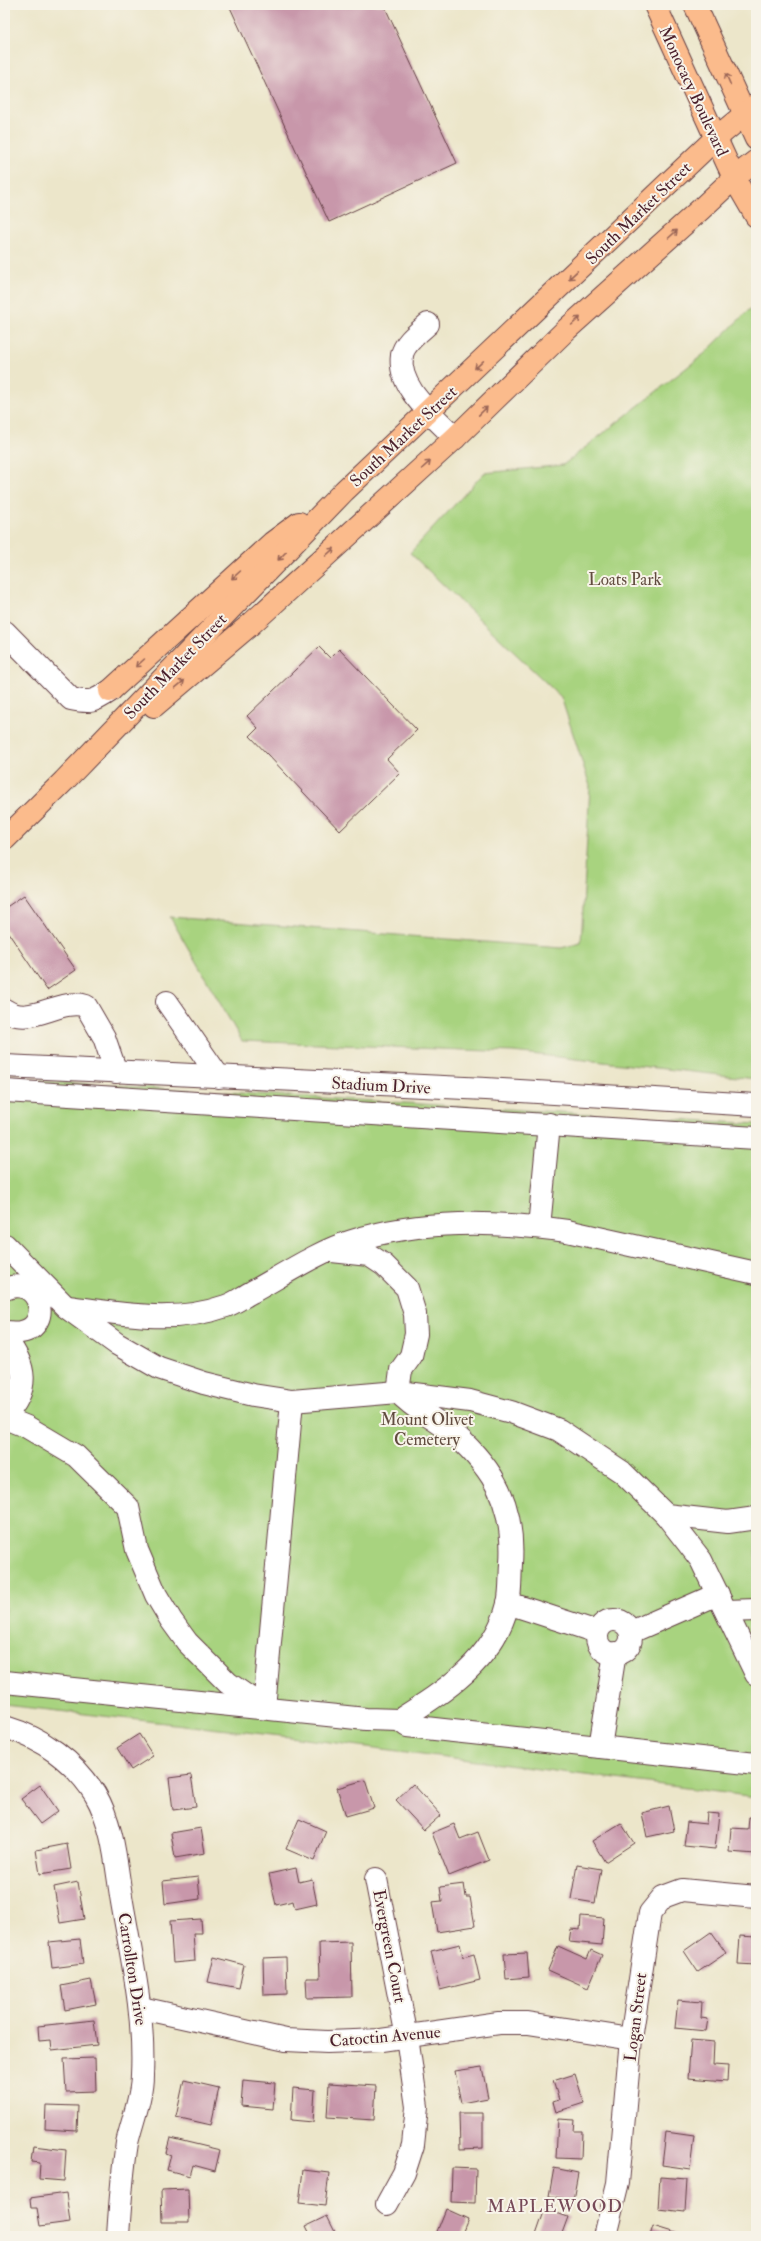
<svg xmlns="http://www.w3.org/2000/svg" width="761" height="2241" font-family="'IM FELL Double Pica',serif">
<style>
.green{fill:#a8d37f;stroke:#797955}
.building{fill:#c897aa}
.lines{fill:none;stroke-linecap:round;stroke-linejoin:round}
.minor-casing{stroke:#623d43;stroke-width:24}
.major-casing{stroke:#623d43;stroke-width:24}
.minor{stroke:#fff;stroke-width:22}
.major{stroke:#fbbb8c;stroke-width:22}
.oneway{stroke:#9a6557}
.labels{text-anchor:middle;stroke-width:4;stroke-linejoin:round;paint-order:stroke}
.street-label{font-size:17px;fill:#4a1f2b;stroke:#f7f3e8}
.park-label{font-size:17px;fill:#624c40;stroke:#f7f3e8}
.neighbourhood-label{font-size:18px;letter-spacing:1px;fill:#764957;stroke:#f7f3e8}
</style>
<rect width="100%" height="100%" fill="#f7f3e8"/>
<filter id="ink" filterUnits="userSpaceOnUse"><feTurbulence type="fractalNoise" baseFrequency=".025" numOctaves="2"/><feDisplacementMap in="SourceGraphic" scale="8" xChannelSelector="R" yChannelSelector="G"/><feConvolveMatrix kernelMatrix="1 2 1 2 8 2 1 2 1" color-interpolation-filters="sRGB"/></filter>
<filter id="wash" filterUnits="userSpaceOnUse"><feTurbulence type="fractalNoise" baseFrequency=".012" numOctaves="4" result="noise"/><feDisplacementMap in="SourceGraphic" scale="16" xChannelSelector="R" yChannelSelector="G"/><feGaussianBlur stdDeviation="0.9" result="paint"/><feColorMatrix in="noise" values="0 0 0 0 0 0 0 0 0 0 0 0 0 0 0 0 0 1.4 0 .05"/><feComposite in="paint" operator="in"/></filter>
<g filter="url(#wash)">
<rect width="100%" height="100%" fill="#ece6ca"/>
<g class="green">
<polygon points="756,303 756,1079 513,1052 242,1041 170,917 561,948 581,943 590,786 561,697 410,553 484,473 563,465 704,354"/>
<polygon points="5,1079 756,1124 756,1797 290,1737 5,1705"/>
</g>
<g id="blocks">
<g class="building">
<polygon points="229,5 384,5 457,163 329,222"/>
<polygon points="319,647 330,658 339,649 417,730 387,759 400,773 340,831 250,736 258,728 247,716"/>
<polygon points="24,895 76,970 47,990 5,928 5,908"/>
<polygon points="139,1734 153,1756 131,1770 117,1748"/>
<polygon points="191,1775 196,1807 173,1810 169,1778"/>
<polygon points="365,1780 374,1808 346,1816 337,1788"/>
<polygon points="413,1784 441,1815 424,1830 396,1800"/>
<polygon points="40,1785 58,1811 40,1824 21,1799"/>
<polygon points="669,1806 674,1831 647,1837 642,1813"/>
<polygon points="707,1813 719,1814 715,1849 684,1846 687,1822 706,1824"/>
<polygon points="749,1817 756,1818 756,1854 729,1852 731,1828 748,1829"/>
<polygon points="299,1819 326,1831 314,1861 286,1849"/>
<polygon points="621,1823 634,1843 605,1862 592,1841"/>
<polygon points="454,1824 460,1839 478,1832 489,1860 449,1876 432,1833"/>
<polygon points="201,1828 205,1853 175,1858 171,1833"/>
<polygon points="67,1844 71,1869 40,1874 36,1850"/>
<polygon points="577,1865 601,1869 595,1903 571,1899"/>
<polygon points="296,1868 299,1882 312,1879 317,1904 295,1909 293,1901 276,1905 269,1874"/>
<polygon points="198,1877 200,1899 165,1904 163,1881"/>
<polygon points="78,1882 84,1919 60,1923 54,1887"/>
<polygon points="464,1884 466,1897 470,1897 475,1926 437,1932 432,1902 442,1901 440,1887"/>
<polygon points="581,1916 604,1918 602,1945 569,1942 571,1929 580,1930"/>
<polygon points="201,1919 202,1933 193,1933 195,1961 173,1963 170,1921"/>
<polygon points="711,1932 726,1953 698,1972 684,1951"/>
<polygon points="740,1936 756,1937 756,1965 738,1964"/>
<polygon points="80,1939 83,1964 52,1968 49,1942"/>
<polygon points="351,1942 352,1997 307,1998 306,1978 320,1978 319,1943"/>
<polygon points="460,1944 463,1957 474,1954 480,1980 440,1990 431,1951"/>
<polygon points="558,1946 587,1959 591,1950 602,1955 588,1988 548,1970"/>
<polygon points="527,1953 529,1977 506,1979 504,1954"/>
<polygon points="214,1957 244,1965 239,1988 208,1982"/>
<polygon points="286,1957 287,1994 264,1995 263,1958"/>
<polygon points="91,1980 96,2004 65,2010 61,1986"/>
<polygon points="678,2000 702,2002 701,2018 708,2019 706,2031 675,2028"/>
<polygon points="94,2020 97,2045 52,2050 51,2040 39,2041 38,2026"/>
<polygon points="691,2040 714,2042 713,2065 728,2066 727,2081 688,2078"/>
<polygon points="95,2058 96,2091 66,2092 64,2059"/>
<polygon points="482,2067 488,2098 461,2103 455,2071"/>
<polygon points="575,2074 584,2103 556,2112 553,2102 559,2100 553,2081"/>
<polygon points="184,2080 219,2088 211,2125 176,2117"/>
<polygon points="243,2080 275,2083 273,2109 241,2106"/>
<polygon points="329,2083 376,2086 374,2120 327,2117"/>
<polygon points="293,2088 315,2090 313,2122 291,2120"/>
<polygon points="46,2105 78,2106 77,2131 45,2129"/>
<polygon points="459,2113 483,2113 483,2148 460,2149"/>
<polygon points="558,2119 575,2120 574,2131 582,2131 581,2159 556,2158"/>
<polygon points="666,2132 694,2136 690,2169 662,2165"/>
<polygon points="170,2138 220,2150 215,2171 193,2165 190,2176 167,2170 171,2155 166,2153"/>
<polygon points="33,2146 66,2150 64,2181 39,2179 40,2163 31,2162"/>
<polygon points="452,2168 476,2169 475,2203 451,2202"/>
<polygon points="554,2168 578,2173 573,2200 549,2196"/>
<polygon points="303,2170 329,2173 325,2206 299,2203"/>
<polygon points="660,2177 687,2179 685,2212 658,2209"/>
<polygon points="188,2189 189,2222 162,2222 161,2190"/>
<polygon points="66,2193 70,2222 40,2226 37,2208 31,2208 30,2198"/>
<polygon points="446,2209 468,2219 461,2236 442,2236 436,2234"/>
<polygon points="545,2209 568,2217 561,2236 536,2235"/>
<polygon points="327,2216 337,2236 311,2236 306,2226"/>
<polygon points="653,2226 679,2234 678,2236 650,2236"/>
</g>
</g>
</g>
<g filter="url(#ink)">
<use href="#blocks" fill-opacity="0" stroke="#623d43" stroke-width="1"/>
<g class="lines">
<g class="minor-casing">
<g id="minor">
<path d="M428,324c-9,8 -24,19 -26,31 -5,34 33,61 53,83"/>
<path d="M5,632l66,67c19,4 23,3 39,-8"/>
<polyline points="167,1002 219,1077"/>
<path d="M5,1010c25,18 55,-13 81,-4l18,31 12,35"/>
<polyline points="5,1066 486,1089 756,1105"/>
<polyline points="5,1091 756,1138"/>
<polyline points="539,1227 549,1124"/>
<polyline points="5,1245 66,1307 117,1344 159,1368 204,1383 253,1395 292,1401 398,1392 470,1401 511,1412 559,1430 622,1472 666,1515 701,1560 756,1674"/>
<path d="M332,1251l37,4 15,10 23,23 8,26 1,20 -5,22 -10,14 -3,22c14,15 27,21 44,33 18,12 38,33 50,52 16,26 21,57 19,87 -1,13 0,27 -3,40 -14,56 -63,87 -109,116"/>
<path d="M5,1289c36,-15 48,38 16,43 -5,1 -11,0 -16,0"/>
<path d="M67,1307c55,6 105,18 159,-1 9,-3 18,-10 26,-14 29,-16 69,-42 100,-51 70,-22 144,-20 215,-10l189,42"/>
<path d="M5,1338c22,28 25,51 0,78"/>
<polyline points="5,1418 27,1427 76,1456 128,1507 137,1550 156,1595 171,1620 187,1642 228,1683 264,1708 292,1401"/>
<polyline points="666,1515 728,1522 756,1518"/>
<polyline points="508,1603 597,1632"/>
<polyline points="727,1611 756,1610"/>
<circle cx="614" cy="1637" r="17"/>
<polyline points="631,1632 718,1594"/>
<polyline points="5,1682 366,1719 399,1720 407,1726 756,1764"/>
<path d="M5,1727c37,11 69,34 90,67 19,32 21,72 27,108 10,58 23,114 20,173 0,23 -10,46 -15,68 -5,31 -7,62 -9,93"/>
<polyline points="600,1747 615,1653"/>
<polyline points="376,1879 407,2037 417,2107 413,2145 404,2173 387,2204"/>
<polyline points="141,2008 286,2040 327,2042 381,2040 499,2023 528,2023 631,2039"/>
<polyline points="605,2236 618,2183 631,2039 650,1913 663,1897 682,1890 756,1897"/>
</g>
</g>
<g class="major-casing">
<g id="major">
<polyline points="655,5 734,178 756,216"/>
<polyline points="695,5 756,139"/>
<polyline points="110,691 272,543 299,523"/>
<polyline points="154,706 251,624 455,438 567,329 701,209 734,178 756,161"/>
<polyline points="5,839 64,781 344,491 716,138 756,105"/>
</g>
</g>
<use href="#minor" class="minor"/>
<use href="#major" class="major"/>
</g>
<defs><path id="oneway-shaft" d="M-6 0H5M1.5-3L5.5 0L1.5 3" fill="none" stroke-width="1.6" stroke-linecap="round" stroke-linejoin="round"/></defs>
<g class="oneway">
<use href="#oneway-shaft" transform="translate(728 79) rotate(-114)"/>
<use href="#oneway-shaft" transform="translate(673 234) rotate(-42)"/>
<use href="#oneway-shaft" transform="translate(573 275) rotate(137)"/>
<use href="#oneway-shaft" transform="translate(576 321) rotate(-42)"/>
<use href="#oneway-shaft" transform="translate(479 365) rotate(137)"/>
<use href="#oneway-shaft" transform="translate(483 411) rotate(-44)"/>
<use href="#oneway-shaft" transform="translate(426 465) rotate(-42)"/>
<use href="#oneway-shaft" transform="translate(330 552) rotate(-42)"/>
<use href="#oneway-shaft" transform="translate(282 556) rotate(134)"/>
<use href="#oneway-shaft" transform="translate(236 575) rotate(138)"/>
<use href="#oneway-shaft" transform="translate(140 663) rotate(138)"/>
<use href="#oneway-shaft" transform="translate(180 684) rotate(-40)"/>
</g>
</g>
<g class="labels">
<g class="street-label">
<text transform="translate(694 91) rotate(65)" y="6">Monocacy Boulevard</text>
<text transform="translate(638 213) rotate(-44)" y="6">South Market Street</text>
<text transform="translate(403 436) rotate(-43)" y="6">South Market Street</text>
<text transform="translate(175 666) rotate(-46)" y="6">South Market Street</text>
<text transform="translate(381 1085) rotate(3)" y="6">Stadium Drive</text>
<text transform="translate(390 1946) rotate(79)" y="6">Evergreen Court</text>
<text transform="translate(133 1969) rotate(81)" y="6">Carrollton Drive</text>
<text transform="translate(635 2017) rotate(-83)" y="6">Logan Street</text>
<text transform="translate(385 2036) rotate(-5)" y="6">Catoctin Avenue</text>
</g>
<g class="park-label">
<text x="625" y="585">Loats Park</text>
<text x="427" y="1425">Mount Olivet<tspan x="427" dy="20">Cemetery</tspan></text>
</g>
<g class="neighbourhood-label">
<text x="555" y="2212">MAPLEWOOD</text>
</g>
</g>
<rect width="761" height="2241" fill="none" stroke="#f7f3e8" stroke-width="20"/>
</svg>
